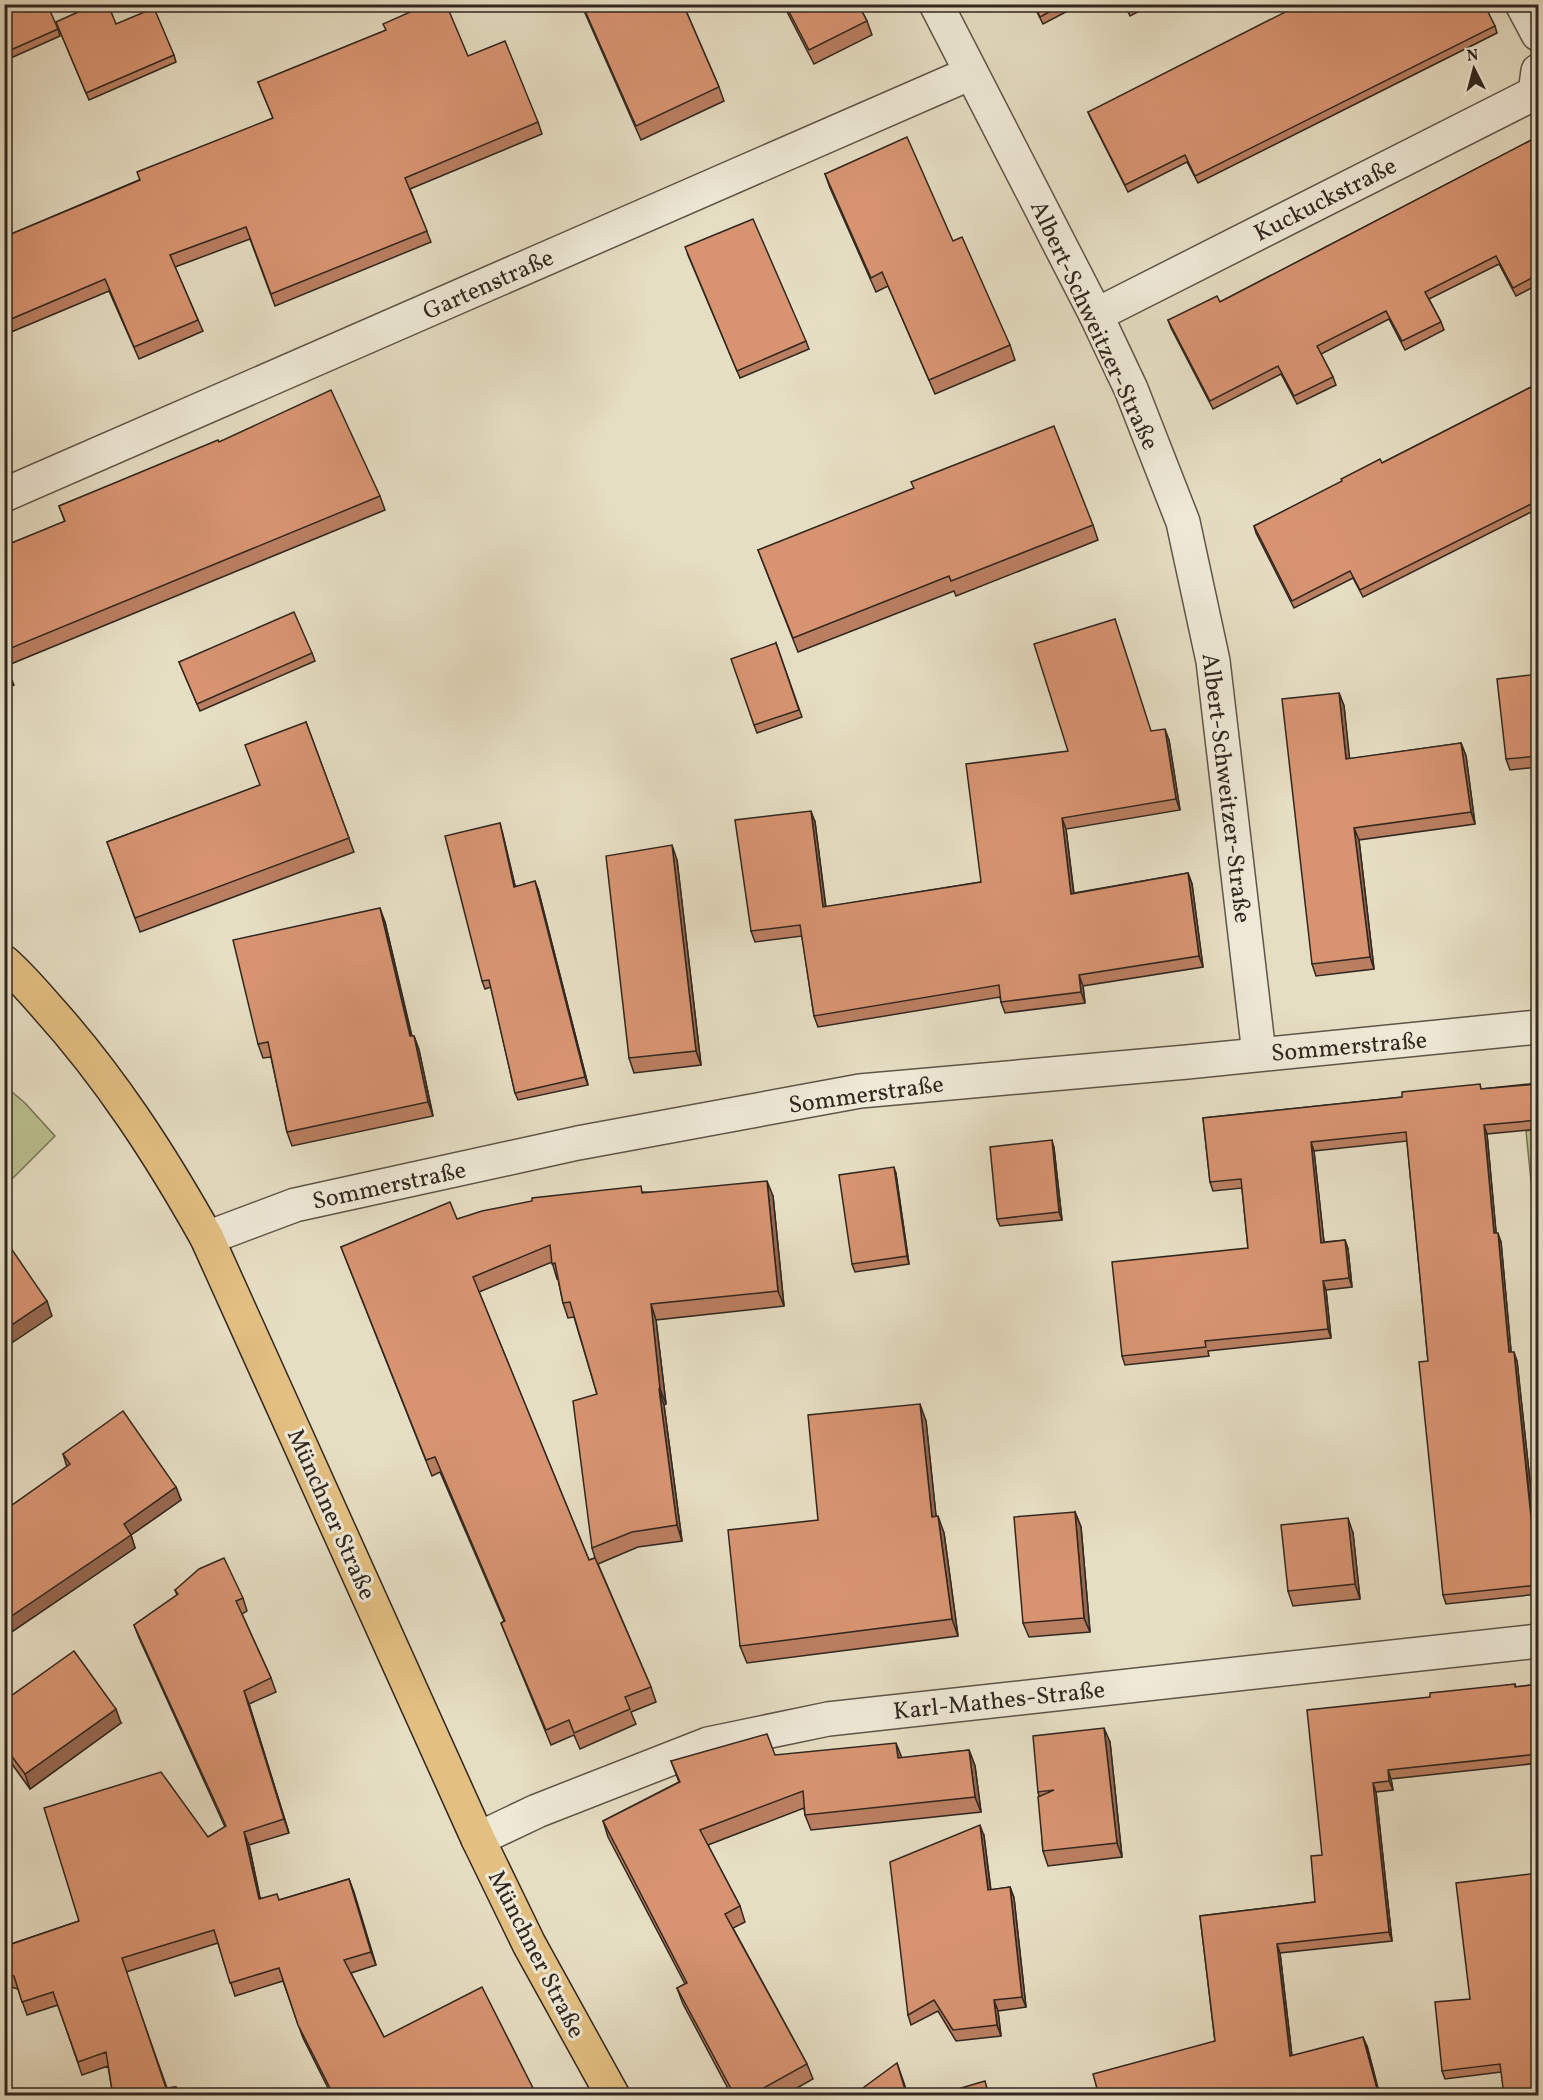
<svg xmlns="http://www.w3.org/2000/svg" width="1543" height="2100" font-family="Vollkorn,serif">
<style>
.green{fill:#bbc08f;stroke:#767458;stroke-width:1.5}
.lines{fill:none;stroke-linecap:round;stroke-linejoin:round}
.minor-casing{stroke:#5e5549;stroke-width:36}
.major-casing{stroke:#312720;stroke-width:36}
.minor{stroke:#efead8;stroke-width:33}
.major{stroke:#e3bf82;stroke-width:33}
.wall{fill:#ba7f61;stroke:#312720;stroke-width:1.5;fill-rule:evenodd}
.shaded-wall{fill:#97684f;stroke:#312720;stroke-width:1.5}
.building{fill:#d89471;stroke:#312720;stroke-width:1.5}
.labels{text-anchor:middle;stroke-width:6;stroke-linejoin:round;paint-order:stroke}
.street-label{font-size:24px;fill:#312720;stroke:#efead8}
</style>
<rect width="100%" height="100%" fill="#e6dec3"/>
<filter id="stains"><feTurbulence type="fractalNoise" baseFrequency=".00333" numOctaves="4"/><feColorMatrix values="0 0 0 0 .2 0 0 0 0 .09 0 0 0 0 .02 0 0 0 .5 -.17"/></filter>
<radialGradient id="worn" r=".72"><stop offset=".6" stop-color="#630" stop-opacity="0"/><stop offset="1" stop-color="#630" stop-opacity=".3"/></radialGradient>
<g class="green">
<polygon points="5,1086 25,1103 55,1136 5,1186"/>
<polygon points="1538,1129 1538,1251 1526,1131"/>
</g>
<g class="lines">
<g class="minor-casing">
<g id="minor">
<polyline points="936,4 1096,315 1131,389 1183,522 1213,661 1259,1054"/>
<polyline points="1522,4 1538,34"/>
<polyline points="1096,315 1535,93 1538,71"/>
<polyline points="4,495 971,73"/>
<polyline points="207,1238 295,1205 578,1143 860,1091 1187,1062 1538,1027"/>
<polyline points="478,1839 537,1811 708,1744 828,1719 1538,1641"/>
</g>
</g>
<g class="major-casing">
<path id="major" d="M4,962c15,13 28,28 41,43 65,72 115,149 162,233l271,601 51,105 84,152"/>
</g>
<use href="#minor" class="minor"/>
<use href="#major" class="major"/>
</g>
<g class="wall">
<polygon points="4,4 58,29 60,36 4,61"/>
<polygon points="581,4 683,4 719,87 724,101 641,140"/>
<polygon points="783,4 858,4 867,21 872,35 814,64"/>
<polygon points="1033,4 1081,4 1043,24"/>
<polygon points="1124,4 1153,4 1130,16"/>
<polygon points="116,24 174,55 176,62 89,100 59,29"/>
<polygon points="1495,26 1497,33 1198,183 1187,162 1128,192 1091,119 1088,112"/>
<polygon points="468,56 538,122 542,134 410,189 431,242 275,306 250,239 175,267 203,331 139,359 109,291 4,335 4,237 139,180 273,118 258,82"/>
<polygon points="1539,136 1539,284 1516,296 1499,264 1429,299 1441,322 1444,330 1405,350 1389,319 1321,354 1333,377 1336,385 1297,404 1281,374 1213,409 1171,328 1168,320 1220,302"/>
<polygon points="825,174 953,241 1010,345 1015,360 935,394 888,286 876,292 830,188"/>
<polygon points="688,255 806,341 809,349 740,378"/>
<polygon points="1539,383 1539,508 1363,597 1353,578 1294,608 1256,533 1254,526 1382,463"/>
<polygon points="219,442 380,496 385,510 6,666 14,685 4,689 4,546 65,522 59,506"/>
<polygon points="1093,525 1098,540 956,596 954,591 798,652 758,550"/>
<polygon points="776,643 802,717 757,733 754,725"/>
<polygon points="312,653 315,661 200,711 179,662"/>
<polygon points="1539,674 1539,767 1510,770 1506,759"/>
<polygon points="1339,693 1344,706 1349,759 1461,743 1466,756 1475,824 1359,840 1374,969 1316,976 1312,964"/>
<polygon points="306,722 354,852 140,932 107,842 260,785"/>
<polygon points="1152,731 1169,740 1180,810 1066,829 1074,893 1188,873 1192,884 1203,967 1083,986 1085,1003 1005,1013 1001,1002 1000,997 818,1027 814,1016 802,936 755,942 751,931 815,822 826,907 981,882 1068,751"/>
<polygon points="502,831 515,886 538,889 588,1085 518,1100 515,1093 491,987 485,989 482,981"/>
<polygon points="677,860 701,1065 634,1073 629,1058"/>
<polygon points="385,922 412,1036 414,1036 419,1050 433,1116 292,1146 287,1132 271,1057 263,1058 258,1044"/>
<polygon points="1539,1083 1539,1129 1487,1134 1496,1233 1501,1242 1511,1352 1517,1361 1539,1565 1539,1594 1446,1604 1443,1595 1428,1361 1407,1141 1314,1151 1324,1242 1345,1240 1348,1249 1352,1287 1326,1290 1331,1338 1208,1351 1209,1356 1125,1365 1122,1356 1248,1248 1242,1188 1213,1191 1210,1182 1203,1118"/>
<polygon points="1054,1148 1062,1220 1000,1226 997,1219"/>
<polygon points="896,1174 909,1264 855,1272 852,1264"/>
<path d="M643,1192l130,4 11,110 -128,14 10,84 -2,1 18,136 -44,6 -40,17 53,123 5,15 -25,10 5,12 -56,25 -6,-14 -23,10 -44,-107 -6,-15 3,-2 -64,-149 -8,4 -91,-229 116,-28zM552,1262l5,17h1l5,24 5,15 6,-1 23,77 -5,154 3,10 -6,2 -110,-268z"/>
<polygon points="926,1421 936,1517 944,1533 958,1636 747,1663 740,1646 818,1520"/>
<polygon points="63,1454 176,1487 181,1500 131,1535 135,1548 4,1637 4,1521 11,1516 8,1508 67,1467"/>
<polygon points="1075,1512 1081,1527 1090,1632 1029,1637 1023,1623"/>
<polygon points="1353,1533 1360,1599 1293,1606 1288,1591"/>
<polygon points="175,1590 243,1598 247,1611 242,1614 271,1678 276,1692 249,1704 289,1833 249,1845 260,1898 279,1900 349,1879 376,1965 351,1973 384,2037 537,2096 332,2096 303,2038 283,1981 235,1996 218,1943 126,1972 167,2088 176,2087 179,2096 113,2096 108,2066 82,2075 58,2005 27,2015 18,1989 4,1985 4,1942 8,1945 79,1921 208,1837 225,1827 139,1638 134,1625 177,1595"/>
<polygon points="1515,1684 1516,1687 1539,1684 1539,1763 1391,1779 1393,1790 1376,1792 1392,1941 1280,1953 1292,2056 1367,2046 1380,2096 1099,2096 1215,2041 1200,1916 1315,1902 1322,1855 1430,1697"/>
<polygon points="4,1701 121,1723 30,1789 4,1753"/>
<polygon points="1110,1742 1122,1857 1048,1866 1043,1851 1039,1796 1038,1792"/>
<polygon points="969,1750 975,1766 981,1812 811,1830 805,1815 804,1808 708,1845 740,1906 745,1922 733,1928 807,2064 813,2079 783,2096 732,2096 683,2004 677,1988 685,1984 608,1837 603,1821 679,1782 671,1761 775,1755 902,1758"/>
<polygon points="984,1836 991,1890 1010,1887 1014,1898 1026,2007 998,2011 1001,2036 956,2041 938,2011 911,2025 908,2015"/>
<polygon points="1539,1873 1501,2072 1445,2079 1442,2071 1470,1999"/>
</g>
<g class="shaded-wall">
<polygon points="1339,693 1344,706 1351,771 1346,759"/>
<polygon points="1165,729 1169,740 1180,810 1176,799"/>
<polygon points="1461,743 1466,756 1475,824 1471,812"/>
<polygon points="811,811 815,822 827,918 823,907"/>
<polygon points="1062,818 1066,829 1075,905 1071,894"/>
<polygon points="500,823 502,831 517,894 514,887"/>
<polygon points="1354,828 1359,840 1374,969 1370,957"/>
<polygon points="672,845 677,860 701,1065 696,1051"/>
<polygon points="1188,873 1192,884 1203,967 1199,956"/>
<polygon points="535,881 538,889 588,1085 585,1077"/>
<polygon points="380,908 385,922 415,1051 410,1036"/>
<polygon points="1079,975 1083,986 1085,1003 1081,992"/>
<polygon points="414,1036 419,1050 433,1116 428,1102"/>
<polygon points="1484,1125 1487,1134 1497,1242 1494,1233"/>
<polygon points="1052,1140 1054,1148 1062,1220 1059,1212"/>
<polygon points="1311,1142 1314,1151 1325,1252 1321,1243"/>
<polygon points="894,1167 896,1174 909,1264 907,1256"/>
<polygon points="767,1181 773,1196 784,1306 778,1291"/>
<polygon points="1498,1233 1501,1242 1512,1361 1509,1352"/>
<polygon points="1345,1240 1348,1249 1352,1287 1349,1278"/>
<polygon points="1323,1281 1326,1290 1331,1338 1328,1329"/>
<polygon points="47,1301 52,1316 4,1348 4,1330"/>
<polygon points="651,1304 656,1320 666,1404 660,1389"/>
<polygon points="1514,1352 1517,1361 1539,1565 1539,1586"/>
<polygon points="659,1389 664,1405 682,1541 677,1525"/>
<polygon points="920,1404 926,1421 938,1534 932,1517"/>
<polygon points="176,1487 181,1500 131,1535 135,1548 4,1637 4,1621 124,1524"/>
<polygon points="1075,1512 1081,1527 1090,1632 1084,1618"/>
<polygon points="938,1516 944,1533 958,1636 952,1619"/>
<polygon points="1348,1518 1353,1533 1360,1599 1355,1584"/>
<polygon points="244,1691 249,1704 289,1833 284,1819"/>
<polygon points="116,1709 121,1723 30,1789 25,1774"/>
<polygon points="1104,1728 1110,1742 1122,1857 1117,1843"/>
<polygon points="896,1743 902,1758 898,1758"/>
<polygon points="969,1750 975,1766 981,1812 975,1797"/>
<polygon points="1388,1770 1391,1779 1393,1790 1389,1781"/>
<polygon points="1373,1783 1376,1792 1392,1941 1389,1932"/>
<polygon points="980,1825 984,1836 992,1901 988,1890"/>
<polygon points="244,1832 249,1845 263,1912 259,1899"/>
<polygon points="349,1879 354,1892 376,1965 371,1952"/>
<polygon points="1010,1887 1014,1898 1026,2007 1022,1997"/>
<polygon points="1277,1944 1280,1953 1293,2065 1290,2056"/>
<polygon points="994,2000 998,2011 1001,2036 997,2025"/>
<polygon points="1363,2037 1367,2046 1380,2096 1379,2096"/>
<polygon points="897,2063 904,2083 908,2096 907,2096"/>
</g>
<g class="building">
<polygon points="4,4 47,4 58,29 4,53"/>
<polygon points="96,4 108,4 116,24 154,8 174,55 86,93 56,22"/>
<polygon points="428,4 446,4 468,56 505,41 538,122 405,178 427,231 271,294 246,227 170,255 198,320 134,347 105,279 4,322 4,237 140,180 137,172 273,118 258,82 386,30 383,24"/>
<polygon points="582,4 683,4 719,87 636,126"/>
<polygon points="785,4 858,4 867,21 809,50"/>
<polygon points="1034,4 1064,4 1040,17"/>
<polygon points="1125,4 1136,4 1128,9"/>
<polygon points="1301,4 1484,4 1495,26 1195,176 1185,155 1125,185 1088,112"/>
<polygon points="1539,136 1539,236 1536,238 1539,243 1539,274 1513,288 1496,256 1425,292 1441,322 1402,341 1386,311 1317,346 1333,377 1294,396 1278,366 1210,401 1168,320 1217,296 1220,302"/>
<polygon points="907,137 953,241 962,237 1010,345 929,380 882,272 871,278 825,174"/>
<polygon points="753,219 806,341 737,371 685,247"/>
<polygon points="1539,383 1539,500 1360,590 1350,571 1292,601 1254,526 1342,481 1341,479 1380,459 1382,463"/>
<polygon points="331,390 380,496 4,651 4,546 65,521 59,506 218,440 219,442"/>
<polygon points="1054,426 1093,525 951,581 949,576 793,638 758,550 914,488 911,482"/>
<polygon points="294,612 312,653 197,704 179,662"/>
<polygon points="1115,619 1151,731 1165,729 1176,799 1062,818 1071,894 1188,873 1199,956 1079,975 1081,992 1001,1002 999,985 814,1016 800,925 751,931 735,820 811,811 823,907 981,882 966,764 1068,751 1034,644"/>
<polygon points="776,643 799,710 754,725 731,659"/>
<polygon points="4,661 9,672 4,674"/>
<polygon points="1539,674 1539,756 1506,759 1497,679"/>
<polygon points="1339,693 1346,759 1461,743 1471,812 1354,828 1370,957 1312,964 1282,699"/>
<polygon points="306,722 349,838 135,918 107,842 260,785 245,745"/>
<polygon points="500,823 514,887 535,881 585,1077 515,1093 489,980 482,981 445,836"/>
<polygon points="672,845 696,1051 629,1058 606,856"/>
<polygon points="380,908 410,1036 414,1036 428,1102 287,1132 268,1042 258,1044 233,940"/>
<polygon points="1480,1084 1481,1089 1539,1084 1539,1120 1484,1125 1494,1233 1498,1233 1509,1352 1514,1352 1538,1585 1443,1595 1419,1362 1428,1361 1406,1132 1311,1142 1321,1243 1345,1240 1349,1278 1323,1281 1328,1329 1205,1341 1206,1347 1122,1356 1112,1262 1248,1248 1241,1179 1210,1182 1203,1118 1402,1097 1402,1092"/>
<polygon points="1052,1140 1059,1212 997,1219 990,1147"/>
<polygon points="894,1167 907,1256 852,1264 839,1175"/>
<polygon points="767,1181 778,1291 651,1304 660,1389 659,1389 677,1525 632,1532 592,1548 573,1401 597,1394 570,1302 563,1303 555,1263 552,1264 550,1245 473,1277 589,1560 595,1558 651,1687 625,1697 630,1709 574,1733 569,1720 546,1730 501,1623 505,1621 435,1457 426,1460 341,1247 450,1202 457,1219 482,1211 532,1201 532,1198 641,1186 642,1193"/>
<polygon points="4,1238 47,1301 4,1330"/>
<polygon points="920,1404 932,1517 938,1516 952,1619 740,1646 728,1530 818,1520 808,1415"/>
<polygon points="123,1411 176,1487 124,1524 131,1535 4,1621 4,1521 12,1514 8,1508 70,1464 63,1454"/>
<polygon points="1075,1512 1084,1618 1023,1623 1014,1517"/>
<polygon points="1348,1518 1355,1584 1288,1591 1281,1525"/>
<polygon points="224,1558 243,1598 236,1601 271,1678 244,1691 284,1819 244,1832 259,1899 277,1894 279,1900 349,1879 371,1952 344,1960 384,2037 482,1987 537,2096 334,2096 298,2025 279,1968 230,1983 214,1930 122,1958 166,2088 176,2087 178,2096 113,2096 106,2052 78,2062 53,1992 22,2002 14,1976 4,1973 4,1942 6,1942 6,1946 79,1921 44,1808 161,1772 208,1837 226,1826 134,1625 178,1594 175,1590 199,1569"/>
<polygon points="74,1651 116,1709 25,1774 4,1746 4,1701"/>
<polygon points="1515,1684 1515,1687 1539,1684 1539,1754 1388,1770 1389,1781 1373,1783 1389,1932 1277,1944 1290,2056 1363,2037 1379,2096 1099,2096 1093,2074 1215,2041 1200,1916 1315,1902 1311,1856 1322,1855 1307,1710 1430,1697 1430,1693"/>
<polygon points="1104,1728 1117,1843 1043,1851 1038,1797 1054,1790 1038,1792 1033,1736"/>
<polygon points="767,1734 775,1755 896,1743 898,1758 969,1750 975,1797 805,1815 803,1791 700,1830 740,1906 725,1914 807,2064 749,2096 735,2096 677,1988 687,1983 603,1821 680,1782 671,1761"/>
<polygon points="980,1825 988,1890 1010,1887 1022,1997 994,2000 997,2025 953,2030 934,2000 908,2015 890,1862"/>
<polygon points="1539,1873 1539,2096 1504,2096 1500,2064 1442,2071 1435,2002 1470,1999 1456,1883"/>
<polygon points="897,2063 907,2096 852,2096"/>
<polygon points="985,2081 989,2096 934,2096"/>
</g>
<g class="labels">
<g class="street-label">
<text transform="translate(1325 199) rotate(-27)" y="8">Kuckuckstraße</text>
<text transform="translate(488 284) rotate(-24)" y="8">Gartenstraße</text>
<text transform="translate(1095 325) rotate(65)" y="8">Albert-Schweitzer-Straße</text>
<text transform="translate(1227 788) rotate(83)" y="8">Albert-Schweitzer-Straße</text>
<text transform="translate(1349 1046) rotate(-5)" y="8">Sommerstraße</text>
<text transform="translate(866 1094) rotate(-8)" y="8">Sommerstraße</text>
<text transform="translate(389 1185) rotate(-12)" y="8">Sommerstraße</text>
<text transform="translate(332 1514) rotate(66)" y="8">Münchner Straße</text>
<text transform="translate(999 1700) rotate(-6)" y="8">Karl-Mathes-Straße</text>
<text transform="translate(537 1954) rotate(63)" y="8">Münchner Straße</text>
</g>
</g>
<rect width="1543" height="2100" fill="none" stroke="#e6dec3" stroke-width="24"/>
<rect x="6" y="6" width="1531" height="2088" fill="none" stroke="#312720" stroke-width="3"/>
<rect x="12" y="12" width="1519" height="2076" fill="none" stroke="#312720" stroke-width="1.5"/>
<g transform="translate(1474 69) rotate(354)" stroke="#efead8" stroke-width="4.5" paint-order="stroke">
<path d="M0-4.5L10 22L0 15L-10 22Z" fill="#312720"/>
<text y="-9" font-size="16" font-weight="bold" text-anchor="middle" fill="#312720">N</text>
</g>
<rect width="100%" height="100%" filter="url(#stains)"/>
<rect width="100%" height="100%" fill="url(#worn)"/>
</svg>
